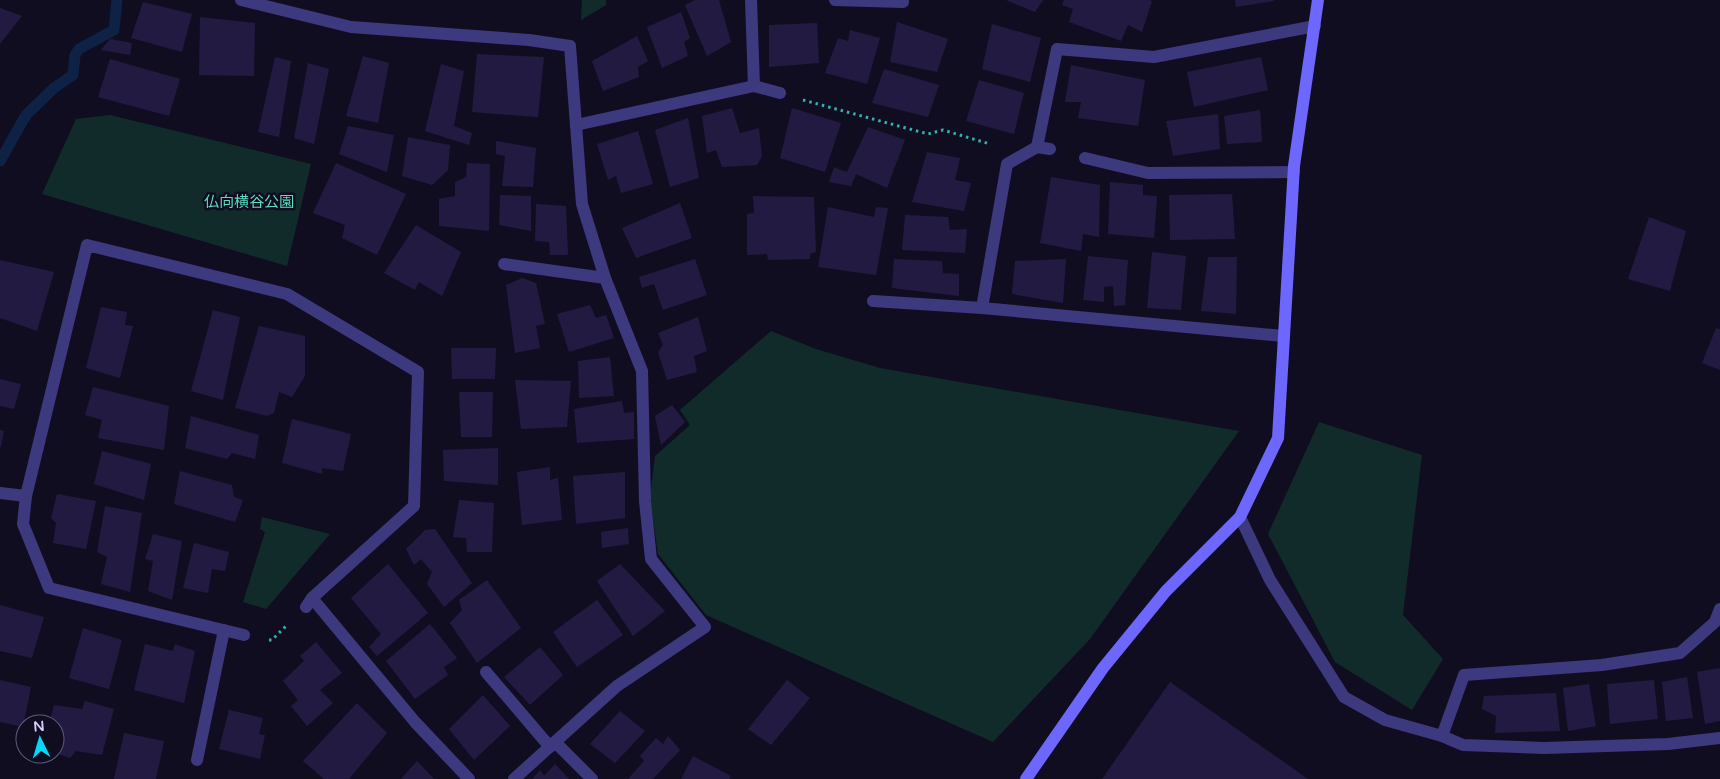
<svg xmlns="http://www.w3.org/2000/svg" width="1720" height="779" font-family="'Varela Round','Noto Sans JP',sans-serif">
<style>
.green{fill:#112b2a}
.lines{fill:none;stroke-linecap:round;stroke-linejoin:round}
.stream{stroke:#0d2245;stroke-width:11}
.building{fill:#231a42}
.path{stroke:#30b1ac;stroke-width:3;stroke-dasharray:2.5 4;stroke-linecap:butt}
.lane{stroke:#3d397f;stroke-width:12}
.street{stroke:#3d397f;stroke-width:12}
.secondary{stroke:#6e67fd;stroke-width:12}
.labels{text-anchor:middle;stroke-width:5;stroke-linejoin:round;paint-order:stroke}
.park-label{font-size:15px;fill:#5cddbf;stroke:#110d21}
</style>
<rect width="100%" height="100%" fill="#110d21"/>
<g class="green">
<polygon points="582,0 606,0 606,5 581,20"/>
<polygon points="110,115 311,164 287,266 42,194 76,119"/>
<polygon points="771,331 816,349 880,368 1239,431 1090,639 993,742 706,615 658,554 650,497 655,456 690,425 680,410"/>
<polygon points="1319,422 1422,455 1403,615 1443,659 1412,710 1335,662 1268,534"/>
<polygon points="262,517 330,534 266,609 243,602 265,532 260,529"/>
</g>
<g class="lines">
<polyline class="stream" points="0,161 26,115 54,88 73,75 75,55 79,49 114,30 117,0"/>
</g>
<g class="building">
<polygon points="695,0 719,0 731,42 707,56 685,5"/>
<polygon points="1006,0 1043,0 1035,12"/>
<polygon points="1064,0 1149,0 1152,1 1142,32 1128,25 1121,41 1069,22 1073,9 1062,5"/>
<polygon points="1235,0 1273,0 1274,1 1236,7"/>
<polygon points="143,2 192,14 182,52 131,38"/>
<polygon points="0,8 22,16 0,44"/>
<polygon points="681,12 690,38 684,42 688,56 662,68 647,27"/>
<polygon points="200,17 255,23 254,76 199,75"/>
<polygon points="897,22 948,39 937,72 890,62"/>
<polygon points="817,23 819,63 769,67 769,25"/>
<polygon points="992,24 1041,38 1030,82 982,69"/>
<polygon points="850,30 880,38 867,84 825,73 838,38 848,41"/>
<polygon points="637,36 648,61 638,67 639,77 603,91 592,61"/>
<polygon points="110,39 132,43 130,55 101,50"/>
<polygon points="477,54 544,57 538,117 472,112"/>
<polygon points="363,56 389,63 378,123 346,116"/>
<polygon points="275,57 291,61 279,137 258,132"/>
<polygon points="1261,57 1268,90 1194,107 1187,72"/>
<polygon points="110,59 180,79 169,116 98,97"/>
<polygon points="308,63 329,69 314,144 294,138"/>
<polygon points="441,64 464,71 454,126 472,133 469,145 425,131"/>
<polygon points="1071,65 1145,80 1138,126 1078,118 1081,102 1065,102"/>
<polygon points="884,69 939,85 928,117 872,103"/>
<polygon points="979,80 1024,93 1014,134 966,121"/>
<polygon points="732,108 740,133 759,128 762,156 757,165 722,167 716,150 707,153 702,116"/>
<polygon points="792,108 841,123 825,172 780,158"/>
<polygon points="1260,110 1262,142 1227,144 1224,116"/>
<polygon points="1218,114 1220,149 1173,156 1166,121"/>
<polygon points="688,118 699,178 670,187 655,130"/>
<polygon points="348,126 394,135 387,172 339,154"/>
<polygon points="868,127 905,140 887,188 856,174 851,186 829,182 834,167 847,172"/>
<polygon points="638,131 653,184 621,193 616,176 608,180 597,144"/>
<polygon points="408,137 450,145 448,170 432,185 402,176"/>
<polygon points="496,141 536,148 533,187 502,186 505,156 496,154"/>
<polygon points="927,152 960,158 955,180 971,183 964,211 912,202"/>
<polygon points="336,163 406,194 377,255 342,238 345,225 313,213"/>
<polygon points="467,163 490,164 489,231 439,226 439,199 455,196 455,182 466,177"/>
<polygon points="1051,177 1100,185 1099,237 1083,234 1081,251 1040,243"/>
<polygon points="1110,182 1143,185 1143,195 1157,196 1154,238 1108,234"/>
<polygon points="1232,194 1235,239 1170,240 1169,195"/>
<polygon points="500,195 531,196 531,231 499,225"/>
<polygon points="753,196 814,197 816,252 810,254 810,259 768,260 767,254 747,255 747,214 754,213"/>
<polygon points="680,203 692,238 636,258 622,228"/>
<polygon points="536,204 566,206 568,255 550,255 549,242 535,241"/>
<polygon points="828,207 874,217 876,207 888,208 876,275 818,267"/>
<polygon points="905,215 948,217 950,230 967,229 965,253 902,250"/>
<polygon points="1649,217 1686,231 1670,291 1628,279"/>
<polygon points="416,225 461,252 442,296 419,282 415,290 384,273"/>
<polygon points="1152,252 1186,256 1181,310 1147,308"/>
<polygon points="1088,256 1128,260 1125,305 1114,306 1113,286 1104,287 1104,302 1083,300"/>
<polygon points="1208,257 1237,257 1236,314 1201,311"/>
<polygon points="695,259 707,295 663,310 654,284 642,288 639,277"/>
<polygon points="894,259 942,261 943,273 959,274 959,296 892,288"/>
<polygon points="1066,259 1063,303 1012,294 1015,261"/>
<polygon points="0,260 54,272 37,331 0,318"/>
<polygon points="522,278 536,283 545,324 536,326 540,348 515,353 506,285"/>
<polygon points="590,305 596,318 606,315 614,338 569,352 557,314"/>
<polygon points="101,307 127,312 125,325 133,326 120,378 86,368"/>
<polygon points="213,310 240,317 223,400 191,391"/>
<polygon points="698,317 707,351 694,356 697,372 667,380 658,352 663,345 658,333"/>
<polygon points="259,326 305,336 305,376 292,397 279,392 274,413 267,416 235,408"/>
<polygon points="1716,328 1720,329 1720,370 1702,363"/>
<polygon points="451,348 496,348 495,379 452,379"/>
<polygon points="610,357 614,396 579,398 578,361"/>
<polygon points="0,379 21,384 14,409 0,406"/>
<polygon points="515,380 571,381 567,427 521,429"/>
<polygon points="93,387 169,406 164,450 98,438 102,420 85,415"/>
<polygon points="459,392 493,392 492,437 461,437"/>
<polygon points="622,401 624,413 634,412 634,439 577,443 574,409"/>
<polygon points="672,405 685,422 661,445 655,416"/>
<polygon points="191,416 259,435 255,459 232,453 227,459 185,448"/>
<polygon points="292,419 351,434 343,471 322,468 322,474 282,463"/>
<polygon points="0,430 4,431 1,447 0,447"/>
<polygon points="498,448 498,485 444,481 443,450"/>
<polygon points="102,451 151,464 144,500 94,484"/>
<polygon points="550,467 550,480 558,478 562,520 522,525 517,472"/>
<polygon points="180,471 232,485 234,497 243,500 235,522 174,504"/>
<polygon points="625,472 625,518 576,524 573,476"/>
<polygon points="57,494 96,501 86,549 53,543 56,523 51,518"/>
<polygon points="459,500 494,503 492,552 467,552 466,538 453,537"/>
<polygon points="105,506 142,513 130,592 101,584 107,557 97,552"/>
<polygon points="628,528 629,544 602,548 601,532"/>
<polygon points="435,529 472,583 444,607 427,584 432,572 421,559 414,565 406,549 425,530"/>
<polygon points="153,534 182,541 172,600 148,591 153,561 145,559"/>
<polygon points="194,543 229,552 225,571 212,569 208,593 183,588"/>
<polygon points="388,564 428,613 377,656 369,647 381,634 351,598"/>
<polygon points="620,564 665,611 633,636 597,581"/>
<polygon points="487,580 521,628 477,663 450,623 462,610 459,600"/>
<polygon points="597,600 623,635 577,667 553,632"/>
<polygon points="0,605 44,617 32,658 0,651"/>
<polygon points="430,624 457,658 444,667 448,675 415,699 386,661"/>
<polygon points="83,628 122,640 109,689 69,678"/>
<polygon points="316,642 342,673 320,690 333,703 307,726 291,706 298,700 283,681 304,661 300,656"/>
<polygon points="145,644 173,651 175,644 195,651 184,703 134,690"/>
<polygon points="540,647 563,675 530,705 504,677"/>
<polygon points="1720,668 1720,721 1705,724 1697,672"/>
<polygon points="1687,677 1693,718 1666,721 1662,682"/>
<polygon points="0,680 31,687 23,727 0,722"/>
<polygon points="787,680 810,698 771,745 748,729"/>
<polygon points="1654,680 1658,719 1610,724 1607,684"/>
<polygon points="1170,682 1308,779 1102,779"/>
<polygon points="1589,684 1596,726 1568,731 1563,688"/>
<polygon points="1556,693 1560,731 1495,733 1496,716 1482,709 1484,696"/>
<polygon points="483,695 510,726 474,760 449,729"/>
<polygon points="85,701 114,709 102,755 76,751 70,758 55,753 55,724 49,724 54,705 82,709"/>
<polygon points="357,703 387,733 349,779 324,779 303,761"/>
<polygon points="229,710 263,718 259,734 265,735 260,759 219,749"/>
<polygon points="620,711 645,731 615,763 590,744"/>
<polygon points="124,733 164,741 156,779 114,779"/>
<polygon points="668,736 680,750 653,779 628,779 644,761 640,756 656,738 663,744"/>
<polygon points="693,756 731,776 729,779 681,779"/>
<polygon points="417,761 434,779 401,779"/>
<polygon points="555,764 569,779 532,779 540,770 544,776"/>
</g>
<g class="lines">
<g class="path">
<polyline points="803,100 928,134 943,130 990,144"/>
<polyline points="269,640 272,640 287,625"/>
</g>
<g class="lane">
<polyline points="1085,158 1148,173 1294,172"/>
<polyline points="504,264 605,278"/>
<polyline points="486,672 550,747"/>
<polyline points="1442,736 1463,745 1544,748 1668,744 1720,738"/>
<polyline points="555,742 592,779"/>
</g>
<g class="street">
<polyline points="241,0 351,27 529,40 570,46 582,204 605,278 642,371 645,501 651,559 705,627 617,686 514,779"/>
<polyline points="751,0 754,86"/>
<polyline points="835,0 903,2"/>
<polyline points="576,125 754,86 780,93"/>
<polyline points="1037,147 1057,49 1154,57 1315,26"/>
<polyline points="1050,149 1037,147 1007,164 982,308 1283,336"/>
<polyline points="873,301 982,308"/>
<polyline points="0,493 26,496"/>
<polyline points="1240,517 1270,580 1344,697 1385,720 1442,736 1464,675 1602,665 1680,653 1715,622 1720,609"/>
<polyline points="312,598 415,722 469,779"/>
<polyline points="244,635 49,588 23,524 26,496 87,245 287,294 418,372 414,506 312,598 306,607"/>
<polyline points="197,760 224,630"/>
</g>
<polyline class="secondary" points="1026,779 1103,668 1166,591 1240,517 1278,438 1294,166 1318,0"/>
</g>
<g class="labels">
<g class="park-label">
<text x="249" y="207">仏向横谷公園</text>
</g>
</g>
<g transform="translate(40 739) rotate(355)"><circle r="24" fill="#110d21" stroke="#5f5a79"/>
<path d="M0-4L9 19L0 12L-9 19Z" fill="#04d8f5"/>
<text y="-8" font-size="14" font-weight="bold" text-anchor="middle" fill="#d5cefe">N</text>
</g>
</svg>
